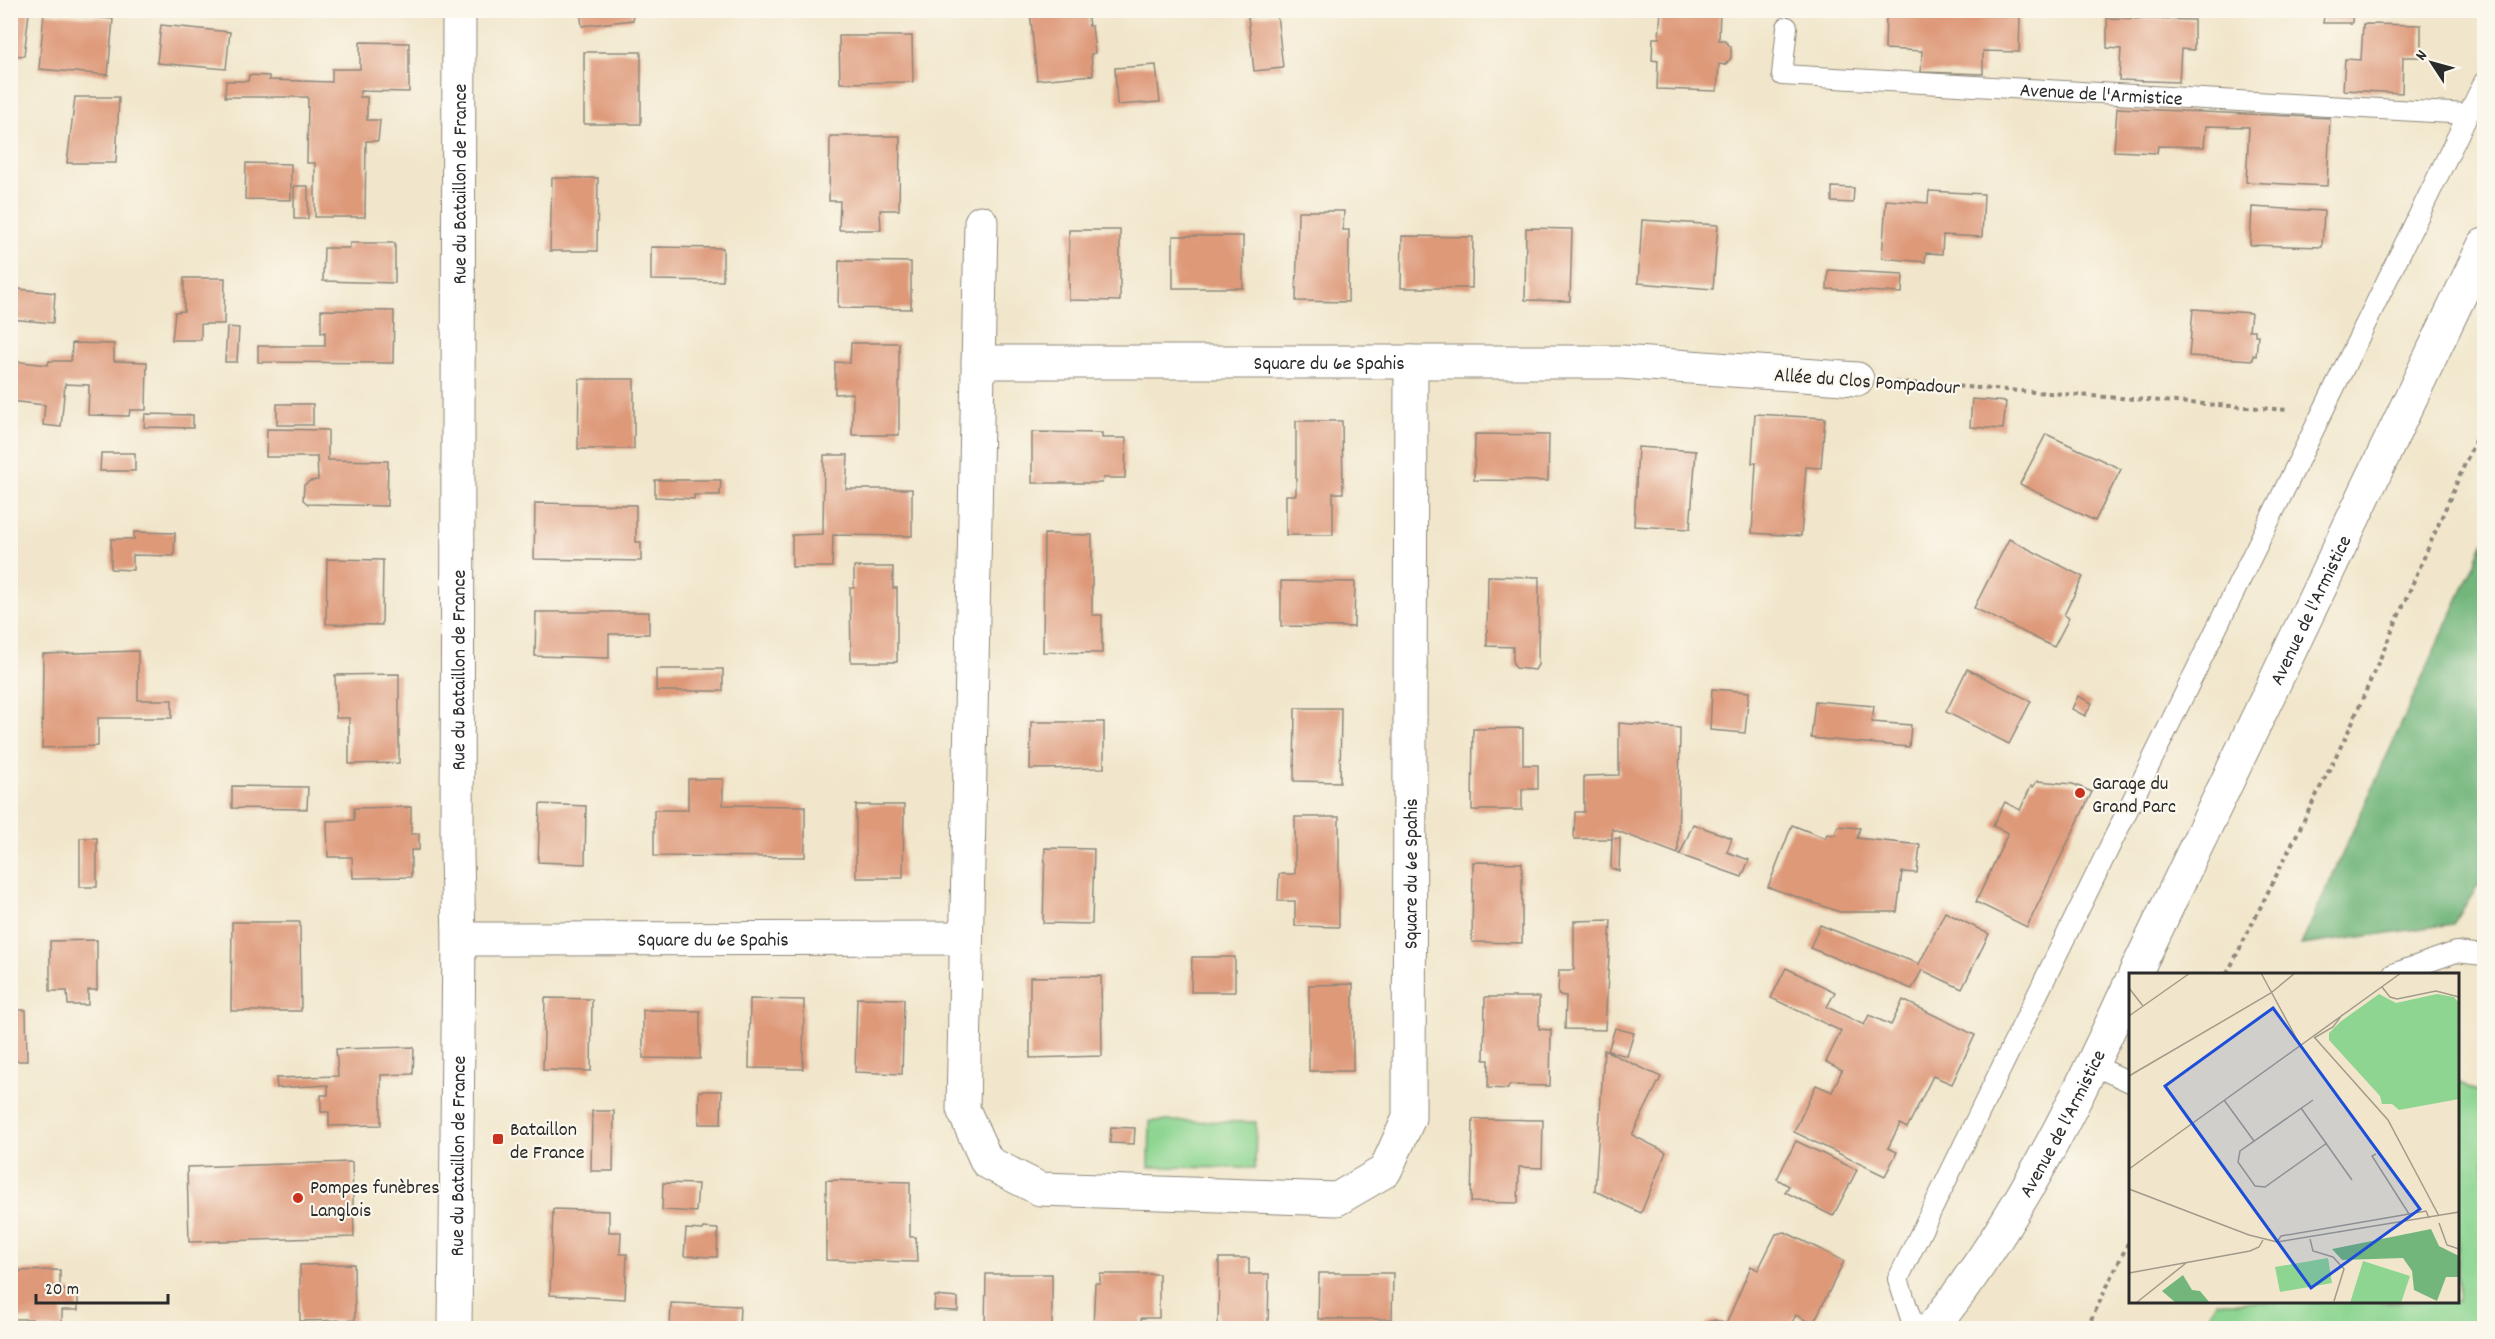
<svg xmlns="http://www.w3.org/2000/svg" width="2495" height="1339" font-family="Dekko,sans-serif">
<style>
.green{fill:#8dd591;stroke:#5c805e;stroke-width:1.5}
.forest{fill:#72b67b;stroke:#4e7053;stroke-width:1.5}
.building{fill:#de9979}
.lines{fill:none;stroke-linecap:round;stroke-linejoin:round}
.service-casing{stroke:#8e887b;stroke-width:22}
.minor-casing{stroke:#8e887b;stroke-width:35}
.tertiary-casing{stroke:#8e887b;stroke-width:35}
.secondary-casing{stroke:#8e887b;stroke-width:35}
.path{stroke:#8e887b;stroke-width:4;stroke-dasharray:4.5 4.5;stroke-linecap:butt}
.service{stroke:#fff;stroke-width:20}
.minor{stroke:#fff;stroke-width:33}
.tertiary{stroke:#fff;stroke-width:33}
.secondary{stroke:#fff;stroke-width:33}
.poi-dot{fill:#c8321e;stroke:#fbf7ec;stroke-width:2}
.labels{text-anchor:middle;stroke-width:4.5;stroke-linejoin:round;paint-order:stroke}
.street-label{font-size:20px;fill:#2b2b2b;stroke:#fbf7ec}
.poi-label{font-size:20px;fill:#2b2b2b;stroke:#fbf7ec;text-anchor:start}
.inset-road{fill:none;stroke:#a29b8b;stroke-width:1.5}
.view{fill:#1d4ed8;fill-opacity:0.15;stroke:#1d4ed8;stroke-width:3}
.inset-edge{fill:none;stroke:#2b2b2b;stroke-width:3}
</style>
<rect width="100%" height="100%" fill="#fbf7ec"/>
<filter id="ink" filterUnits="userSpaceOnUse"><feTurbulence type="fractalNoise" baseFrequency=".0167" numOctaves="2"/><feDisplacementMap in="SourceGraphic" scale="12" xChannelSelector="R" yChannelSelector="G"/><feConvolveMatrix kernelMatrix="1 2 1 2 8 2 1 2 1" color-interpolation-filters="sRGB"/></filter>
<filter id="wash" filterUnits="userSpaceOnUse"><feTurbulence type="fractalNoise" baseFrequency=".008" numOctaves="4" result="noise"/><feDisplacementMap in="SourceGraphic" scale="24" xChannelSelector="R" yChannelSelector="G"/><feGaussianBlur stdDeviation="1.35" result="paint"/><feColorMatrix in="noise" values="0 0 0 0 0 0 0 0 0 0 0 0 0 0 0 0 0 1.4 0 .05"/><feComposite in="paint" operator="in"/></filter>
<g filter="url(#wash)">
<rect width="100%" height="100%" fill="#f1e6cb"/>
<g class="green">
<polygon points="2458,1082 2484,1095 2484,1328 2202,1328 2216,1302 2458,1302"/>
<polygon points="1150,1121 1256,1122 1255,1168 1149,1167"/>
</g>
<polygon class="forest" points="2484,542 2484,877 2453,924 2301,945"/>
<g id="blocks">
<g class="building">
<polygon points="580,10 632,10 633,20 582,26"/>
<polygon points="1087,10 1089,26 1092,26 1095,53 1091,54 1093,75 1037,80 1030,11"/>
<polygon points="1661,10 1720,10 1719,40 1724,40 1731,47 1731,58 1725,65 1719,64 1717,91 1657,89 1658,61 1652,60 1653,38 1659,38"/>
<polygon points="2325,10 2353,10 2352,23 2323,23"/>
<polygon points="10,11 29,13 24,56 10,55"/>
<polygon points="44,13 113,19 108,75 39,69"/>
<polygon points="1277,14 1283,68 1254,71 1248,17"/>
<polygon points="1886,14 2020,16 2019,52 1983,51 1983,74 1921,72 1922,51 1885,49"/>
<polygon points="2107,18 2194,20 2194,50 2181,49 2179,82 2119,80 2121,49 2107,48"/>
<polygon points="2363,24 2421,25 2421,57 2403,57 2402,93 2343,90 2345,59 2361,60"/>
<polygon points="161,25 230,32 226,69 157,63"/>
<polygon points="839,36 912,36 913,82 840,83"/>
<polygon points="360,42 409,43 409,92 360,91 360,97 367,97 367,120 380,120 378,141 366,141 365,217 315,217 315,163 307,163 308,97 225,97 226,81 248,81 249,75 269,76 269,80 332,82 332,69 360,69"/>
<rect x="584" y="52" width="57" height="72"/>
<polygon points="1156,65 1160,102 1117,105 1115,68"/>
<polygon points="75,97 119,97 116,163 67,163"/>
<polygon points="2117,108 2330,118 2327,186 2246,182 2249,127 2206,126 2204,147 2158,146 2157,153 2114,151"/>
<polygon points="830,136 900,136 899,210 880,210 881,230 839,230 840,201 829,201"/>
<polygon points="246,163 291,164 291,200 245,199"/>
<polygon points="552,178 598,178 597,251 550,251"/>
<rect x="294" y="186" width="14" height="33"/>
<polygon points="1832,187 1854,188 1853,203 1832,202"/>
<polygon points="1929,191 1984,194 1982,237 1943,235 1942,254 1926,253 1925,262 1882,258 1886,200 1928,203"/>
<polygon points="2252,207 2324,211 2322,247 2250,245"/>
<polygon points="1298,211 1344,211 1343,230 1349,230 1348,302 1296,301"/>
<polygon points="1642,220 1718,225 1713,289 1638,283"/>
<polygon points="1526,228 1572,229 1570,301 1525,300"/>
<polygon points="1069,230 1120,230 1120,301 1069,300"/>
<rect x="1173" y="236" width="70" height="52"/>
<polygon points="1402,236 1473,237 1472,288 1401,288"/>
<polygon points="350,243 395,243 395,283 323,281 324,248 350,248"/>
<polygon points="651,247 723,248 723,281 651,280"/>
<polygon points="839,261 911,262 911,309 838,308"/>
<polygon points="1828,270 1903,274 1902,293 1827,289"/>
<polygon points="184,278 225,278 224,324 201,324 201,340 172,340 175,312 184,311"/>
<polygon points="10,288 55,293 53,323 10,319"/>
<polygon points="2193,309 2251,313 2249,330 2255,330 2255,335 2258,335 2256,356 2253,355 2253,360 2189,356"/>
<polygon points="321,310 394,311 393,363 258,362 258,346 325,346 325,332 321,333"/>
<polygon points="227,327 239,328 237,362 225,362"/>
<polygon points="72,343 114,344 114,361 147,362 146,410 130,410 129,416 88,415 89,385 65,384 61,427 43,425 45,405 10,401 12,361 48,365 49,361 71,361"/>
<polygon points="851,343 899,343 899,435 852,435 853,393 835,394 835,362 850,363"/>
<polygon points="579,379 634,379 634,449 578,449"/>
<polygon points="1972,399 2006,402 2003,429 1970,427"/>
<rect x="277" y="404" width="36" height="21"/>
<polygon points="145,414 193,415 193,428 144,427"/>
<polygon points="1755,414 1825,418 1821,468 1806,467 1801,536 1752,533 1756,463 1752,463"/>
<polygon points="1296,421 1342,421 1343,493 1333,493 1333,535 1286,535 1286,495 1296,495"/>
<polygon points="267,429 328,430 328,460 388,461 387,506 308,504 303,500 304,485 310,481 318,480 317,457 266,457"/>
<polygon points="1032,432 1102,433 1102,438 1126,438 1125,478 1103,478 1102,483 1032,483"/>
<polygon points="1475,434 1549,435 1548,481 1474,480"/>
<polygon points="2046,434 2121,469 2095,521 2020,484"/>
<polygon points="1638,447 1696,451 1690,529 1634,526"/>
<polygon points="101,453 135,453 135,471 100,471"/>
<polygon points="824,455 848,455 846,489 912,489 912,536 833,535 832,567 792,567 792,535 823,534"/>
<polygon points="655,480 721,480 720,495 694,495 694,499 655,497"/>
<polygon points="535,503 636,505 636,542 641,542 641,561 534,559"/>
<polygon points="134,532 175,533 174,556 133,555 133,570 111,569 111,539 134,539"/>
<polygon points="1044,534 1092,535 1092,615 1102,615 1102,653 1043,652"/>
<polygon points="2009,539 2083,577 2064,615 2069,618 2054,647 1974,608"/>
<polygon points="327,559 383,560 382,625 326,624"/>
<polygon points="854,567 893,567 893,588 897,588 897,662 851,662 850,588 854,588"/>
<polygon points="1488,576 1539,577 1538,665 1535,670 1516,668 1513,664 1513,647 1487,646"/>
<polygon points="1281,581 1355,582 1354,627 1281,626"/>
<polygon points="536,612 649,612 649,634 609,634 609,658 535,656"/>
<polygon points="138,651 138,700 172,700 172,718 98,718 98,746 42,748 43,654"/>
<rect x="656" y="669" width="67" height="22"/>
<polygon points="1967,669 2031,701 2009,744 1946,712"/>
<polygon points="399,674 399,763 349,764 349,718 336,718 335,675"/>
<polygon points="1712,689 1749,692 1745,733 1710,730"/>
<polygon points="2078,696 2092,703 2085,716 2072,709"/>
<polygon points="1815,701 1874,706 1872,722 1911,725 1909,747 1811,738"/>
<polygon points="1295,708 1341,708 1340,782 1294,781"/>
<polygon points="1031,722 1104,722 1104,768 1030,769"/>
<polygon points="1619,723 1680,728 1678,854 1612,829 1612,839 1574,839 1575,812 1584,812 1584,776 1619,775"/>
<polygon points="1523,728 1523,765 1538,765 1538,789 1522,789 1522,810 1472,810 1473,729"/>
<polygon points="688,779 723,779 723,805 805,806 805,857 654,856 654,810 688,810"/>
<polygon points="2037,781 2073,784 2092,792 2027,927 1976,902 2008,833 1993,826 2005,802 2020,810 2031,786 2033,787"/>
<polygon points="232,786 308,787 307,809 232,808"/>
<polygon points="540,804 586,806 585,864 538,862"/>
<polygon points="856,805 904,805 903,878 856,878"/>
<polygon points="411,807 411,834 419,834 419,850 411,850 411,877 353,878 352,857 328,857 327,821 354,820 354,808"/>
<polygon points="1295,817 1339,817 1339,927 1295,926 1295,901 1278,901 1279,874 1295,874"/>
<polygon points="1693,824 1732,838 1727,852 1749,860 1742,877 1680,855"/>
<polygon points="1792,825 1825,838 1827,834 1835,835 1838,826 1860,828 1857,838 1920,845 1917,873 1902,872 1897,912 1840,912 1768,887"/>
<rect x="80" y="838" width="17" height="49"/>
<polygon points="1620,838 1619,871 1611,868 1612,839"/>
<polygon points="1045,848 1094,849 1092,924 1043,923"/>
<polygon points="1473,862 1522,863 1522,943 1472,942"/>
<polygon points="1945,912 1989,934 1962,989 1922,970 1912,989 1810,948 1820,925 1919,964"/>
<polygon points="1611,920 1605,1030 1565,1029 1566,996 1558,995 1559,970 1574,970 1574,921"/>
<polygon points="232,922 300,922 301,1011 231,1011"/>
<polygon points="97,940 97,990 88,990 88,1005 68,1005 67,991 50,991 50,941"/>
<polygon points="1192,957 1235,957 1235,992 1191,992"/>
<polygon points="1786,968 1835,992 1827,1007 1864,1025 1869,1015 1891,1025 1903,1000 1975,1035 1952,1084 1933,1076 1907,1128 1900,1124 1888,1148 1897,1152 1885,1176 1794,1132 1816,1085 1832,1092 1842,1070 1826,1062 1841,1031 1771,998"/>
<polygon points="1101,976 1102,1056 1030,1058 1030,977"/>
<polygon points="1353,984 1353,1071 1309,1071 1309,985"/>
<polygon points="1485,997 1539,997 1539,1029 1551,1030 1550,1086 1509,1085 1508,1089 1488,1088 1489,1060 1484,1060"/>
<polygon points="545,998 592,999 591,1071 543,1070"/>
<polygon points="857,998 904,999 902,1074 855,1072"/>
<polygon points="750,999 804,1000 803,1069 749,1068"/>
<polygon points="10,1010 26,1010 27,1061 10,1061"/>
<polygon points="643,1010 700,1011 700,1059 643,1058"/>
<polygon points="1615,1028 1634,1033 1627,1056 1608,1051"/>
<polygon points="414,1047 413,1074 381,1075 381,1125 329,1126 329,1112 321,1112 321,1095 328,1095 328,1085 277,1088 276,1078 338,1076 336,1049"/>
<polygon points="1604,1050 1661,1077 1632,1135 1666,1152 1641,1213 1595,1191"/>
<polygon points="699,1091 722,1091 721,1124 699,1124"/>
<polygon points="592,1111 614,1111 613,1171 591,1171"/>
<polygon points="1473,1119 1543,1120 1542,1168 1519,1167 1518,1203 1471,1202"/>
<polygon points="1111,1127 1135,1128 1134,1144 1110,1143"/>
<polygon points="1796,1141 1857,1170 1833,1216 1785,1192 1789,1186 1777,1179"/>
<polygon points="352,1162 354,1237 189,1242 187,1167"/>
<polygon points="826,1180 910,1182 910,1237 916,1237 917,1262 826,1260"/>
<polygon points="663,1183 698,1184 696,1212 662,1210"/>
<polygon points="553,1209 609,1211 609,1232 621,1232 620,1254 627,1254 625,1299 550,1295"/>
<polygon points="703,1228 718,1229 717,1257 684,1256 686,1229 703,1230"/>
<polygon points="1785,1232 1844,1261 1813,1324 1796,1315 1789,1328 1703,1328 1708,1322 1715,1320 1726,1324 1751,1266 1758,1270 1776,1234"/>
<polygon points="1219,1258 1249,1258 1249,1274 1269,1274 1268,1328 1218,1328"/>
<polygon points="354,1264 355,1320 300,1321 300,1265"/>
<polygon points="60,1270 60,1290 70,1290 78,1294 78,1310 62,1310 62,1328 32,1328 32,1319 10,1319 10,1271"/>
<polygon points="1319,1273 1393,1273 1392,1319 1318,1319"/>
<polygon points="986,1274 1052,1274 1052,1328 985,1328"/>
<polygon points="1100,1274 1159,1274 1159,1318 1141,1318 1141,1328 1093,1328 1095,1283 1100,1283"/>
<polygon points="935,1296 958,1298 958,1311 934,1310"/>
<polygon points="671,1303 740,1306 739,1328 670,1328"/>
</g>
</g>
</g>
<g filter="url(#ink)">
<use href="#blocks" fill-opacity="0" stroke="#8e887b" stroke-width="1.5"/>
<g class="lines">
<g class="service-casing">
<g id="service">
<path id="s1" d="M1787,27l-5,48 686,39"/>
<polyline points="2393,974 2456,952 2484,955"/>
<polyline points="2093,1065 2130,1082"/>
<polyline points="1914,1328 1898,1279 2484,82"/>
</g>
</g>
<g class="minor-casing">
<g id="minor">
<path id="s2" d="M981,222l-18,887 24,53 53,27 297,10 48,-28 24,-53 2,-756"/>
<path id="s3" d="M978,362h643l236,17"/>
<path id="s4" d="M459,939l507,-1"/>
</g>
</g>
<g class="tertiary-casing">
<g id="tertiary">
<path id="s5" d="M455,1328l4,-389 -2,-83 2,-846"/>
</g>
</g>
<g class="secondary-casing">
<g id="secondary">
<path id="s6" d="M2135,974l349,-729"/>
<path id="s7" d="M1932,1328c83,-102 143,-224 198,-344"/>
</g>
</g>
<g class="path">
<polyline points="1895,382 2288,410"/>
<polyline points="2227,974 2348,732 2484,420"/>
<polyline points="2087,1328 2130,1239"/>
</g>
<use href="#service" class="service"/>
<use href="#minor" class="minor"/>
<use href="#tertiary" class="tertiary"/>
<use href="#secondary" class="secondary"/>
</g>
</g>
<g class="poi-dot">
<circle cx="2080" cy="793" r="6"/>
<rect x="492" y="1133" width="12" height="12" rx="3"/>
<circle cx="298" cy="1198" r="6"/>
</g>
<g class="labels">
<g class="street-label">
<text dy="7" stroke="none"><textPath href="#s1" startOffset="368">Avenue de l'Armistice</textPath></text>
<text dy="7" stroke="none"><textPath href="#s5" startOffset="1144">Rue du Bataillon de France</textPath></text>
<text dy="7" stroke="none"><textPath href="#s3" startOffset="351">Square du 6e Spahis</textPath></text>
<text transform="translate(1867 380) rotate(4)" y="7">Allée du Clos Pompadour</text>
<text dy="7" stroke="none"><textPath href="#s6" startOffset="404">Avenue de l'Armistice</textPath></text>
<text dy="7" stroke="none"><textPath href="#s5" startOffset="658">Rue du Bataillon de France</textPath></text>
<text dy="7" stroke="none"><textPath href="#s2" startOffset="1660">Square du 6e Spahis</textPath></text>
<text dy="7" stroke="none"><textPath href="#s4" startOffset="254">Square du 6e Spahis</textPath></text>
<text dy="7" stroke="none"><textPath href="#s7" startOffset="243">Avenue de l'Armistice</textPath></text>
<text dy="7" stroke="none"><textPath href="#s5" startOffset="172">Rue du Bataillon de France</textPath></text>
</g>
<g class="poi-label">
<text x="2092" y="789">Garage du<tspan x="2092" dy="23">Grand Parc</tspan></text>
<text x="510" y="1135">Bataillon<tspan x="510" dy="23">de France</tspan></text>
<text x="310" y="1193">Pompes funèbres<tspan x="310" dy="23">Langlois</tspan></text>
</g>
</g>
<g transform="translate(2129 973)">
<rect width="330" height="330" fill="#f1e6cb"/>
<path d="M250,21l17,9 41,-9 17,3 5,6v96l-60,11 -7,-6h-10l-2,-8 -51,-56v-7l11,-11zM199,285l4,25 -52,9 -5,-25zM234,288l47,15 -9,27h-51z" fill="#8dd591"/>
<path d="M302,256l8,17 20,10v21h-13l-9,24 -23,-11 -2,-19 -9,-13 -61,2 -10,-11zM54,302l9,15 8,1 10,12h-34l-14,-12z" fill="#72b67b"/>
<path class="inset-road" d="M132,0l39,72M253,14l8,10 7,2 39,-8 23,6M0,15l14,18M0,43l61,-43M185,65l19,-11 9,-12M186,65l73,82 51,96M0,103l142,-83 24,-20M95,127l30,41M184,127l-73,51 -2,11 17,24 10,1 62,-44M172,135l51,72M247,181l-4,2 37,58M0,196l272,-196M0,216l120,46 28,7 182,-30M310,250l8,22 12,4M181,266l3,12 20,6 11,12 -10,32M148,269l4,-6 128,-22 17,-3 3,7M0,300l121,-22 9,-4 4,-7M7,330l50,-40"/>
<path class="view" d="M144,35l147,201 -109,79 -146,-202z"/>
<rect width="330" height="330" class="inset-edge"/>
</g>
<rect width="2495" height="1339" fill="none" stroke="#fbf7ec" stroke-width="36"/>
<g transform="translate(2432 63) rotate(306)" stroke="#fbf7ec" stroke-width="4.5" paint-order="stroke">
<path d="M0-4.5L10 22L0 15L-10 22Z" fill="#2b2b2b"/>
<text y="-9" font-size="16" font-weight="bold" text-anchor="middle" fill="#2b2b2b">N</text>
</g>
<path d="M36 1294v9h132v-9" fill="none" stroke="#2b2b2b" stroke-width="3"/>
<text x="45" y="1294" font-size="18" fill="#2b2b2b" stroke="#fbf7ec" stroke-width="4.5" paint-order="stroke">20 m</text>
</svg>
